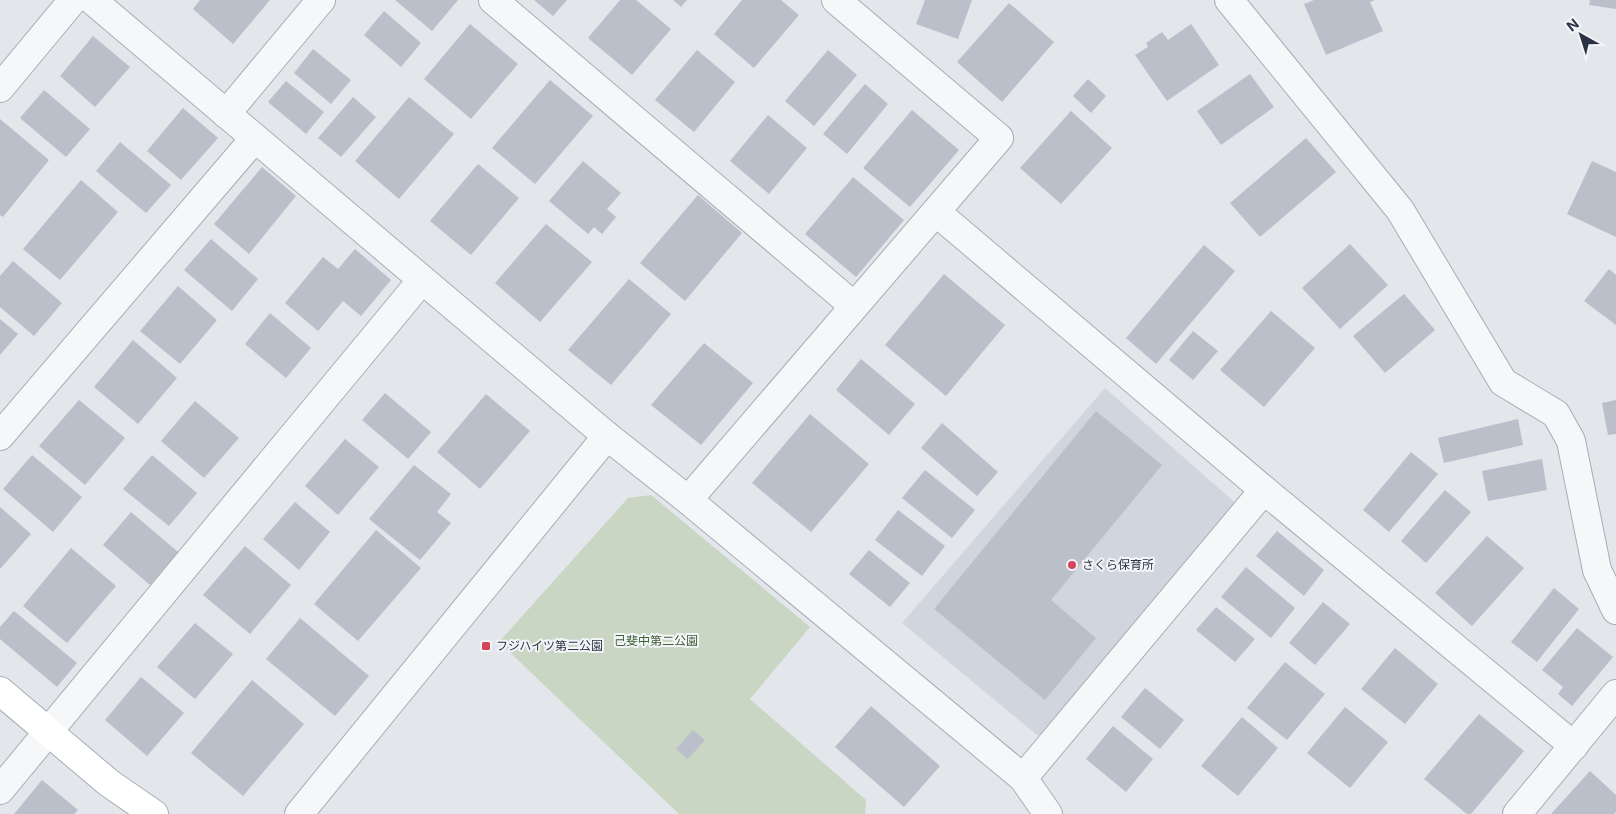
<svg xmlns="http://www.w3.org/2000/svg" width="1616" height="814" font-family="Inter,'Noto Sans JP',sans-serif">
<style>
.built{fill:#d1d5de}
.green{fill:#c8d6c3}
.building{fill:#babfca}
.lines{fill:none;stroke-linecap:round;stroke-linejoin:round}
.street-casing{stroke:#a8adb6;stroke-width:30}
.secondary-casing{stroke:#a8adb6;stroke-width:30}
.street{stroke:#f6f7f9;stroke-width:28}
.secondary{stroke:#fff;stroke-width:28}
.poi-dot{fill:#d5445b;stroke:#f3f5f8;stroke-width:2}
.labels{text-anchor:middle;stroke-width:4;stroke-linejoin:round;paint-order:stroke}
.poi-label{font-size:12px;fill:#2a3445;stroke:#f3f5f8;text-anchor:start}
.park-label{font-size:12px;fill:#3f6136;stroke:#f3f5f8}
</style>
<rect width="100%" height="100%" fill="#e3e6eb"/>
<polygon class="built" points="1105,388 1240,507 1052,733 1037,735 902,623"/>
<polygon class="green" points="651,495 810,627 750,699 866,800 865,814 679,814 499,642 628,498"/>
<g class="building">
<polygon points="200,0 270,0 233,44 193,9"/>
<polygon points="395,0 458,0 432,31"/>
<polygon points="534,0 567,0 553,16"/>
<polygon points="620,0 636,0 671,29 632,75 588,38"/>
<polygon points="673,0 687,0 681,7"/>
<polygon points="742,0 781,0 799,15 754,68 714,34"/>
<polygon points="925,0 972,0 958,39 916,24"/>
<polygon points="1314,0 1375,0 1370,2 1383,31 1326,55 1304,4"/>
<polygon points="1590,0 1616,0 1616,9 1589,5"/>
<polygon points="1009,3 1054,42 1002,102 957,62"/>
<polygon points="384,11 421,43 401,67 364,35"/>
<polygon points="470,24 518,64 471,119 424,79"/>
<polygon points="1191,24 1219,65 1167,101 1135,55 1148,47 1146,43 1162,32 1168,40"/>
<polygon points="93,36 130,67 95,107 60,76"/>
<polygon points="313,49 351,80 331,104 294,73"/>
<polygon points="697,50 735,82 694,132 655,100"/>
<polygon points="828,50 857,75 814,126 785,101"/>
<polygon points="1250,74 1274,107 1221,145 1197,111"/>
<polygon points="1088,79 1106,96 1091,113 1073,96"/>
<polygon points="550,80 593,116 535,184 492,148"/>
<polygon points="286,81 324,112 306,134 268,102"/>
<polygon points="865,84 888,104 847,154 823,134"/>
<polygon points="44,90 90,129 66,157 20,118"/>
<polygon points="353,97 376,117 341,157 318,138"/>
<polygon points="409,97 454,134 399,199 355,161"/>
<polygon points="183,108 218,138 181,180 147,151"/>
<polygon points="912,110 959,150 910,207 863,168"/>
<polygon points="1071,111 1112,148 1061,204 1020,168"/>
<polygon points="768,115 807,148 769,194 730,161"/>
<polygon points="0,119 49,160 3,217 0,215"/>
<polygon points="1306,138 1336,172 1260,237 1230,203"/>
<polygon points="120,142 171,185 146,213 96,171"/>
<polygon points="583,161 621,193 607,209 616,217 602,234 594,227 588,234 549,201"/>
<polygon points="1592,161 1616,172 1616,237 1567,214"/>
<polygon points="478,164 519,198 471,255 430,221"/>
<polygon points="262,167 296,196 249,254 214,224"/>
<polygon points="853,177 904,220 856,277 805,234"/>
<polygon points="81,180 118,212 60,280 23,249"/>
<polygon points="698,195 742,233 685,301 640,263"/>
<polygon points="546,224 592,262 540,322 495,283"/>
<polygon points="211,239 258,279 232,311 184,270"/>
<polygon points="1350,244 1388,285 1340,329 1302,288"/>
<polygon points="1204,245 1235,271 1156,364 1126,338"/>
<polygon points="355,249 391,280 361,316 343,301 318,331 285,303 323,257 338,269"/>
<polygon points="13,261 62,303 34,336 0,307 0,276"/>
<polygon points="1609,269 1616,275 1616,325 1584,301"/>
<polygon points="944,274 1005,325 946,396 885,345"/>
<polygon points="629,279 671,314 611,385 568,350"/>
<polygon points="178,286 217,320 180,364 140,331"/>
<polygon points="1404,294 1435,330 1385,373 1353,336"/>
<polygon points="1271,311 1315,348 1264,407 1220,370"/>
<polygon points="270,313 311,348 286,378 245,344"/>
<polygon points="0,319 18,334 0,355"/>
<polygon points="1193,331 1218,351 1193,380 1169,360"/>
<polygon points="133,340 177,378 138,424 94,387"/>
<polygon points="704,343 753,383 701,445 651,405"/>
<polygon points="861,359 915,404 889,435 836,390"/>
<polygon points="385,393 431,432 408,459 362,420"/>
<polygon points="486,394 530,431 480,489 437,452"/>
<polygon points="79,400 125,438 85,485 39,446"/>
<polygon points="1616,400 1616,434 1608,435 1602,403"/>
<polygon points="195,401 239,438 204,478 161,441"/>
<polygon points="1096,411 1162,465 1051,600 1096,638 1045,700 934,609"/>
<polygon points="810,414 869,464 811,532 752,483"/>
<polygon points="1518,419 1523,445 1444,463 1438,438"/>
<polygon points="942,423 998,472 977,496 921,448"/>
<polygon points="345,439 379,467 338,515 305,486"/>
<polygon points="1411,452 1438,474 1389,532 1363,510"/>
<polygon points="32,455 82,497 53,532 3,489"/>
<polygon points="152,455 197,493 169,526 123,489"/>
<polygon points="1542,459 1547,490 1488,501 1482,471"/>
<polygon points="414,465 451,494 437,512 451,523 420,560 369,519"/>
<polygon points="925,470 975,510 952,538 902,498"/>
<polygon points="1445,490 1471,512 1426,563 1401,541"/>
<polygon points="295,502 330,532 299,570 263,539"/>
<polygon points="0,507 31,534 0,569"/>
<polygon points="898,510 945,546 922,576 875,540"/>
<polygon points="131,512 178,552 150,585 103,545"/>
<polygon points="376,530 421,568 358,641 314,604"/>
<polygon points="1277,531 1324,570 1304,596 1256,556"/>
<polygon points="1487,536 1524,568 1472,626 1435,593"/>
<polygon points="245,546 291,585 250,634 203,595"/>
<polygon points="71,548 116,586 67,643 23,606"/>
<polygon points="869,550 910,583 890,607 849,574"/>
<polygon points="1246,567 1295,608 1271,638 1221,597"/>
<polygon points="1554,588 1579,609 1537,662 1511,642"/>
<polygon points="1323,602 1350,624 1315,665 1289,643"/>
<polygon points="1216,607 1255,639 1235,662 1196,630"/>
<polygon points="14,611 77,663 57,687 0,639 0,627"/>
<polygon points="300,618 369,676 335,716 266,659"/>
<polygon points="195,623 233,654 195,699 157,667"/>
<polygon points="1577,628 1613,657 1572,706 1558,694 1563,687 1542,670"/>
<polygon points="1395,648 1438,684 1405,724 1361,689"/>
<polygon points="1285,662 1325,694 1287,740 1247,708"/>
<polygon points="141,677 184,713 147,756 105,720"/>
<polygon points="252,680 304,724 243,796 191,753"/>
<polygon points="1145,688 1184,720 1160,749 1121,717"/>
<polygon points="871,706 940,766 904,807 835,747"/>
<polygon points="1345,707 1388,742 1350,788 1307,753"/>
<polygon points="1479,714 1524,751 1471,814 1467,814 1424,779"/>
<polygon points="1242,717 1278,748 1238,796 1201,766"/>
<polygon points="1113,726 1153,759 1126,792 1086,759"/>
<polygon points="693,730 705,740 688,759 676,749"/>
<polygon points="1590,771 1616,795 1616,812 1614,814 1551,814"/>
<polygon points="42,780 78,810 74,814 14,814"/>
</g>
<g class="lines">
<g class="street-casing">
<g id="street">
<polyline points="92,0 607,436 688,500 1023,778 1048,814"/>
<polyline points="493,0 854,306"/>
<polyline points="1229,0 1400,210 1503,382 1556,414 1571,441 1597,570 1616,610"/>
<polyline points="0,88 73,0"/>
<polyline points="226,114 321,0"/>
<polyline points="936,212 1264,490 1574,746"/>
<polyline points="0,436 255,138"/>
<polyline points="688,500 999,138 836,0"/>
<polyline points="1023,778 1264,490"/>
<polyline points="0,790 422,280"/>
<polyline points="299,814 607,436"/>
<polyline points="1517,814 1616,694"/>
</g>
</g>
<g class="secondary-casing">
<polyline id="secondary" points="0,691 109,783 154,814"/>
</g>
<use href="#street" class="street"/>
<use href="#secondary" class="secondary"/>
</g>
<g class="poi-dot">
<circle cx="1072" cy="565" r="5"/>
<rect x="481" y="641" width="10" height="10" rx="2.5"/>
</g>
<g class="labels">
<g class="poi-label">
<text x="1082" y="569">さくら保育所</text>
<text x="496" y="650">フジハイツ第二公園</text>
</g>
<g class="park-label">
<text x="656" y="645">己斐中第二公園</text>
</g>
</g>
<g transform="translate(1581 35) rotate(321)" stroke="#f3f5f8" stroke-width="4" paint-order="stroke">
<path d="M0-4L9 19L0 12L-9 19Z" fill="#2a3445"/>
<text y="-8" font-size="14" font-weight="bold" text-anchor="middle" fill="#2a3445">N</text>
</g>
</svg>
